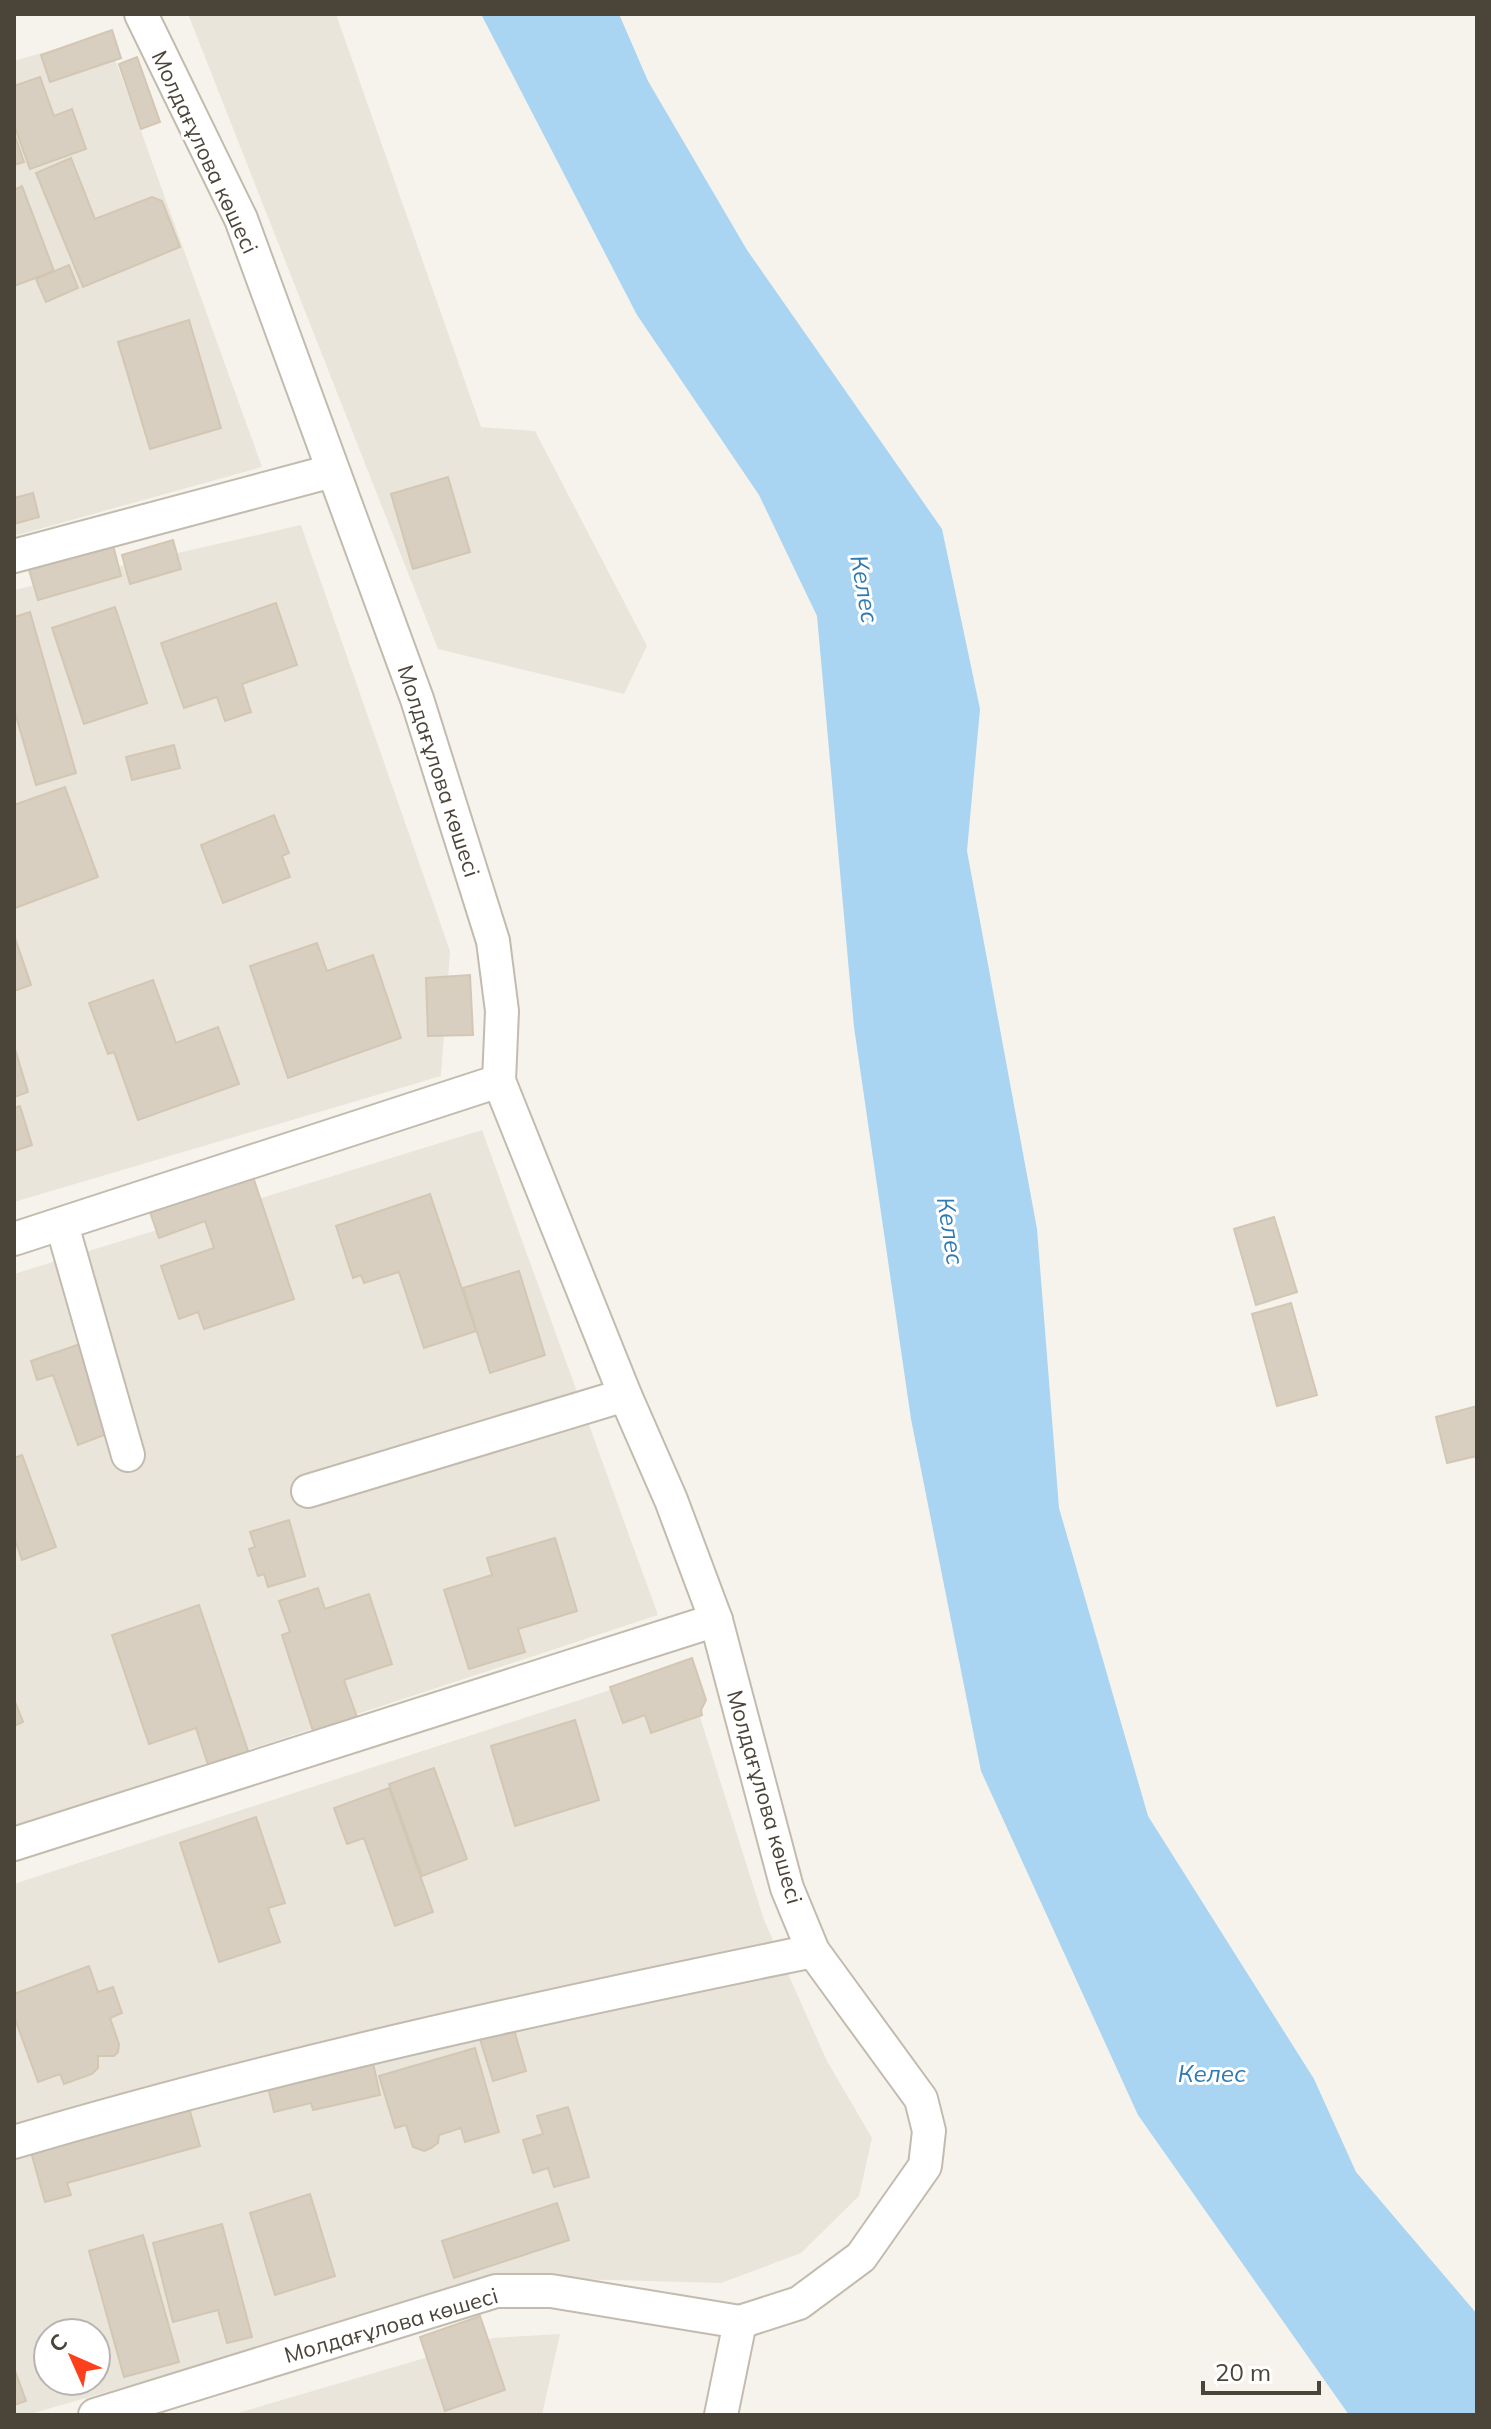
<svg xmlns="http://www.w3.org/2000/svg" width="1491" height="2429" font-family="Mulish,sans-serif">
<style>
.residential{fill:#eae5da;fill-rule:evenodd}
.water{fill:#a9d4f2}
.building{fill:#d8cfc1;stroke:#d3c7b4;stroke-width:2}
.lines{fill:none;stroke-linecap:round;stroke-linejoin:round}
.minor-casing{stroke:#c2bbae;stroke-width:36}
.minor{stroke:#fff;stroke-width:32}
.labels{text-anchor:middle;stroke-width:6;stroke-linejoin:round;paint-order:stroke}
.street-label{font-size:22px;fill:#4b4439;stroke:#fff}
.water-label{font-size:24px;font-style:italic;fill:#2e7ab2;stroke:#fff}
</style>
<rect width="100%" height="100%" fill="#f6f3ec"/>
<g class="residential">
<polygon points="188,14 336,14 481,427 535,431 647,646 624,694 438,649"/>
<polygon points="106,34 262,467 14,536 14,61"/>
<polygon points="301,525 450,951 441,1076 14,1202 14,590"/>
<polygon points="482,1130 658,1615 14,1827 14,1274"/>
<path d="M684,1666l80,254 63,141 45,77 -13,58 -58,57 -80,30 -218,-6 -476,138h-13v-531zM48,2333h48v48h-48z"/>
<polygon points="560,2334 542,2415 231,2415 493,2338"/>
</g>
<polygon class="water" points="481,14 619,14 648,81 747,250 942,529 980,709 967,851 1037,1229 1059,1508 1148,1816 1314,2079 1356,2172 1477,2314 1477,2415 1349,2415 1138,2115 981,1771 911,1419 854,1027 817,616 759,495 637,315"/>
<g class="building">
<polygon points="112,30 121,58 50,82 41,55"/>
<polygon points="137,57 160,122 141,129 119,64"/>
<polygon points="40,77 54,116 72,109 86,149 30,169 14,125 14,86"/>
<polygon points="14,133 24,162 14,165"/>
<polygon points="71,158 95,219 152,197 162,201 180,247 83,287 36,173"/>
<polygon points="22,186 54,271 14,286 14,190"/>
<polygon points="69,265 78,288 46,302 36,279"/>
<polygon points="189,320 221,428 150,449 118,342"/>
<polygon points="448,477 470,552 413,569 391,494"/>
<polygon points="33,493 39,517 14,524 14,498"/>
<polygon points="173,540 181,569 130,584 122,555"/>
<polygon points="113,545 121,576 38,600 29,570"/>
<polygon points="276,603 297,665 242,684 251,712 225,721 217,697 184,708 161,643"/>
<polygon points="115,607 147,703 84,724 52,628"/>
<polygon points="30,612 76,773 36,785 14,709 14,617"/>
<polygon points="174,745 180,768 132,780 126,757"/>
<polygon points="65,787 98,877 15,908 14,805"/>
<polygon points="274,815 289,853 282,856 290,877 223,903 201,845"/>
<polygon points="14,935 31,985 14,991"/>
<polygon points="317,943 327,971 373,955 401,1038 288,1078 250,966"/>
<polygon points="470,975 473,1035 428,1036 426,978"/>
<polygon points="153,980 176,1043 218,1027 239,1084 138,1120 114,1052 108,1054 89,1003"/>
<polygon points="14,1046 28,1092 14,1097"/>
<polygon points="20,1106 32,1145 14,1151 14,1108"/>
<polygon points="253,1177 294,1299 204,1329 198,1312 179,1319 161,1266 214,1248 205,1221 159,1238 150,1212"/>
<polygon points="430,1194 476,1331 424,1348 399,1272 364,1283 361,1275 353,1278 336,1226"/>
<polygon points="1274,1217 1297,1292 1256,1305 1234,1229"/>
<polygon points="519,1271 545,1355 490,1373 463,1288"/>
<polygon points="1291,1303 1317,1395 1277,1406 1252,1314"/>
<polygon points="80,1344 110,1433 78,1445 53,1375 37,1380 31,1361"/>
<polygon points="1477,1406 1477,1456 1447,1463 1436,1417"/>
<polygon points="22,1455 56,1547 22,1560 14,1537 14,1458"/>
<polygon points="289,1520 305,1576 268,1587 264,1574 258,1576 249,1549 255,1547 250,1532"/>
<polygon points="555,1538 577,1611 518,1629 525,1652 469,1669 444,1590 492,1575 487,1558"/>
<polygon points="318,1588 325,1609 369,1594 392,1664 344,1680 358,1720 314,1734 282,1635 290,1632 279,1601"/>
<polygon points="199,1605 249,1754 209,1768 196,1728 149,1744 112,1635"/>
<polygon points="692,1658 706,1700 701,1710 702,1715 651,1733 645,1715 623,1723 610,1687"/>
<polygon points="14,1699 23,1722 14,1726"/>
<polygon points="575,1720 599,1800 515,1826 491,1746"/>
<polygon points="434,1768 467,1859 422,1876 389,1784"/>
<polygon points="389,1788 433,1912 395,1926 364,1838 347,1844 334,1808"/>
<polygon points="256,1817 285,1903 268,1908 280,1942 219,1962 180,1843"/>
<polygon points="89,1966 98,1992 113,1987 122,2013 110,2018 119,2044 118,2052 114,2056 98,2056 98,2068 92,2074 64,2084 60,2074 38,2082 14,2016 14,1994"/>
<polygon points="512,2023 526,2071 493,2081 478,2033"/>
<polygon points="475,2048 499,2132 465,2142 461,2128 439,2135 438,2143 431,2148 424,2151 413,2147 406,2125 395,2128 379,2076"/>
<polygon points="372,2058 380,2095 313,2110 311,2103 274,2112 267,2083"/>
<polygon points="187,2101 200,2146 67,2183 71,2195 45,2202 29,2145"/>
<polygon points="568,2107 589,2177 554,2187 548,2168 533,2173 523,2140 543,2134 537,2116"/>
<polygon points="310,2194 335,2276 275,2295 250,2213"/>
<polygon points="557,2203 569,2240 454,2278 442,2241"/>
<polygon points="222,2224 252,2337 227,2343 218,2310 173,2322 153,2243"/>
<polygon points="143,2235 179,2362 124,2377 89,2251"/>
<polygon points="480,2316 505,2390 445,2411 420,2337"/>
<polygon points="14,2368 26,2401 14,2405"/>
</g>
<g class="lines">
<g class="minor-casing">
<g id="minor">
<polyline points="14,556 332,471"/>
<polyline points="62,1225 128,1455"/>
<polyline points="14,1239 499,1081"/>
<polyline points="308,1491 625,1395"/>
<polyline points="14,1844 716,1620"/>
<path d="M14,2142c263,-78 531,-136 799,-191"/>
<polyline points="95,2415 496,2291 551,2291 740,2322 799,2303 861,2257 925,2166 929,2131 921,2099 813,1951 787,1888 716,1620 671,1500 625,1395 499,1081 502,1011 493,941 417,699 241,219 141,14"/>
<polyline points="721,2415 740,2322"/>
</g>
</g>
<use href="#minor" class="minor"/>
</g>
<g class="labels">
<g class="street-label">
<text transform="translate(205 152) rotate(65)" y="8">Молдағұлова көшесі</text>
<text transform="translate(439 771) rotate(72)" y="8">Молдағұлова көшесі</text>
<text transform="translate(765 1797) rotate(74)" y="8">Молдағұлова көшесі</text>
<text transform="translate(391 2325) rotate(-16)" y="8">Молдағұлова көшесі</text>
</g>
<g class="water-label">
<text transform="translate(864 589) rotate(80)" y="8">Келес</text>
<text transform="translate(950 1231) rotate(81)" y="8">Келес</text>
<text x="1212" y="2082">Келес</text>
</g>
</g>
<rect width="1491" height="2429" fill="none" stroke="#4b4439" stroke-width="32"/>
<g transform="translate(72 2357) rotate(315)"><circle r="38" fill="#ffffff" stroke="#b7b4b0" stroke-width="2"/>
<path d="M0-6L14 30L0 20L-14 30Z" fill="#fc3f1d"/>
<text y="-12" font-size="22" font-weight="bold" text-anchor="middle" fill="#4b4439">С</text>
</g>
<path d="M1203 2381v12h116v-12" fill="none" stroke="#4b4439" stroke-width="4"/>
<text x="1215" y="2381" font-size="24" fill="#4b4439" stroke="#ffffff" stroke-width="6" paint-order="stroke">20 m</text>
</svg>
